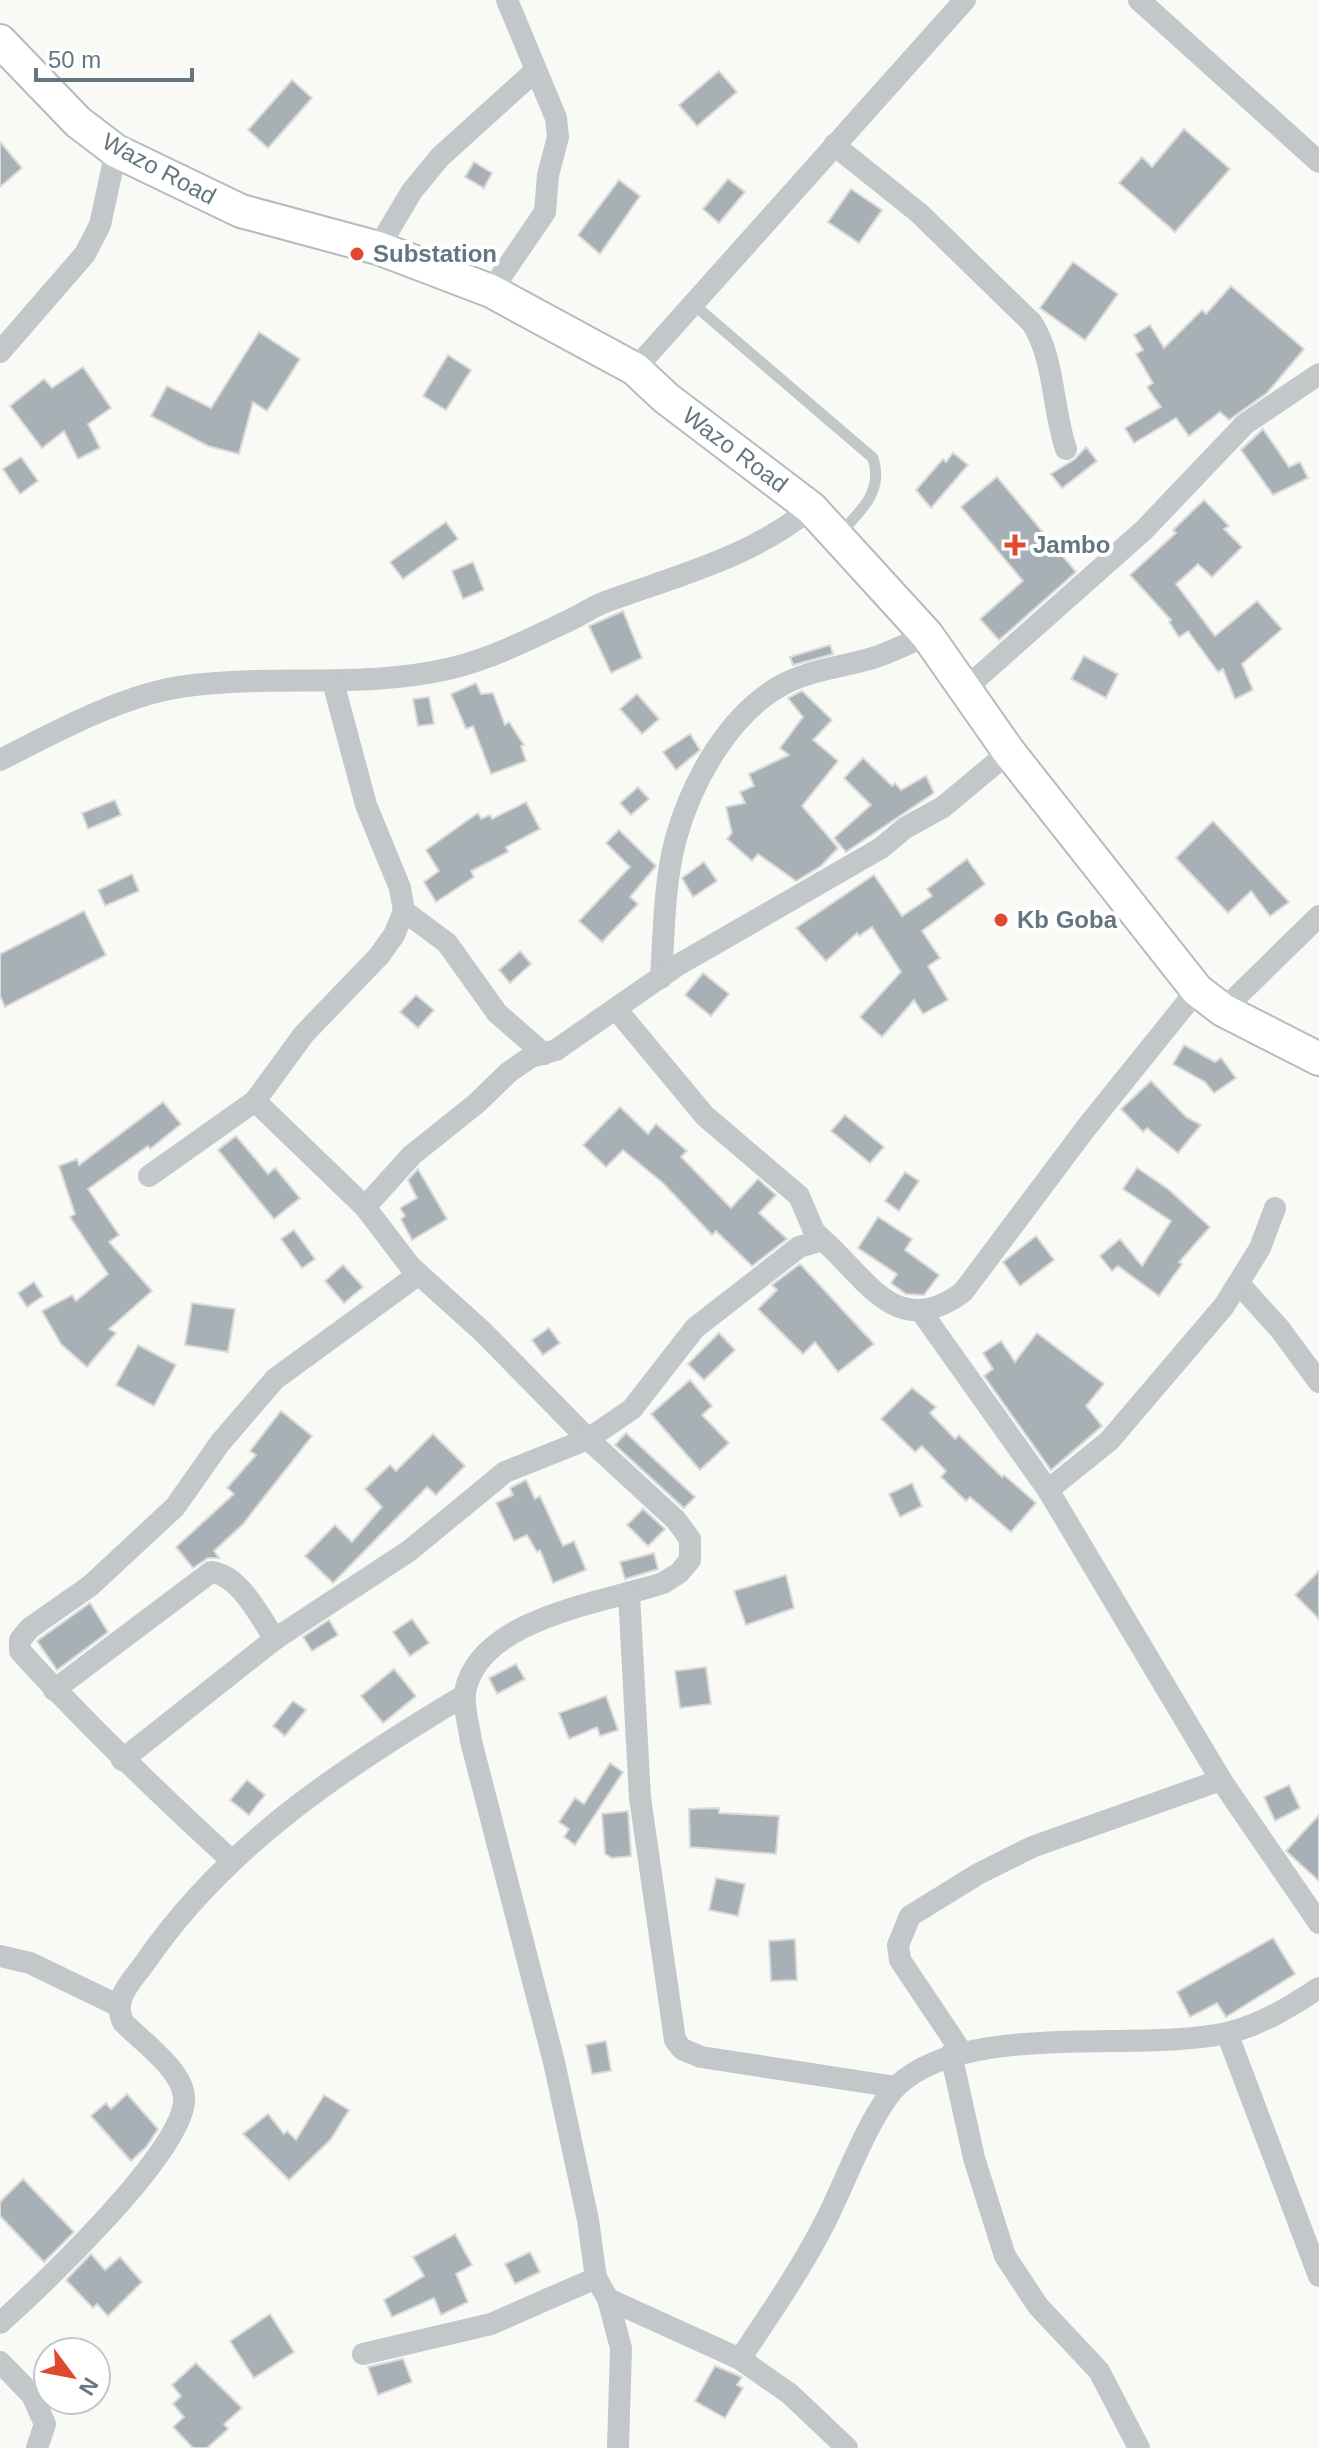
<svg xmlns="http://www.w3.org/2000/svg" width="1319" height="2448" font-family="Helvetica,sans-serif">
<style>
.building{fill:#a7b1b5;stroke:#dbdad9;stroke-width:2}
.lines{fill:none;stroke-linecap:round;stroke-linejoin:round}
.secondary-casing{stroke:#b5bbbf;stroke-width:36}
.lane{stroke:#c2c7ca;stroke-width:11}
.street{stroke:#c2c7ca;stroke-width:22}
.secondary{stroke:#fff;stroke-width:32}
.poi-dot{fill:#e0492f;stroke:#fff;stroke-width:3}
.labels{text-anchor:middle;stroke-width:8;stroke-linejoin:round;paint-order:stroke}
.street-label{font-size:24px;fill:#647781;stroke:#fff}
.poi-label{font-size:24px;font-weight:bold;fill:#647781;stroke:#fff;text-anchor:start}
</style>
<rect width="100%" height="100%" fill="#f9f9f6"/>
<g class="building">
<polygon points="719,71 737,92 697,126 679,105"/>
<polygon points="292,80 312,98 268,148 248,130"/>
<polygon points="1184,129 1230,169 1175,232 1119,183 1142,157 1152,167"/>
<polygon points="0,142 22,168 0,187"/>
<polygon points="474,162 492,173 484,188 465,177"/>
<polygon points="728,179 745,192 719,223 703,209"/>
<polygon points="619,180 640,196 600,254 578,235"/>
<polygon points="851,189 882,210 859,243 828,222"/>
<polygon points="1073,262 1118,294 1085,340 1040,308"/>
<polygon points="1231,286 1304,349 1267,393 1229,420 1220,412 1189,436 1176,418 1134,443 1125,428 1161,407 1147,387 1153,383 1136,354 1143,350 1134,335 1150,325 1164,348 1202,310 1206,314"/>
<polygon points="259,332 300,359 267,411 253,402 239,454 208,446 151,416 167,386 211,408"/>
<polygon points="448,355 471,370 446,410 423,396"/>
<polygon points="83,367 111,408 88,424 100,448 78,459 64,431 42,448 10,406 44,379 52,388"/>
<polygon points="1263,429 1289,467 1300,462 1308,478 1273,495 1241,450"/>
<polygon points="1086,447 1097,461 1062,488 1051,474 1075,459"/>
<polygon points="953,453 968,465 931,508 916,490 943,459 946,462"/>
<polygon points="21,457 38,481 20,494 3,469"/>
<polygon points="997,477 1076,572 999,640 980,619 1023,581 961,507"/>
<polygon points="1204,500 1229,526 1224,529 1242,547 1212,577 1198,564 1176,584 1215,636 1257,601 1282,629 1242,664 1253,690 1235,699 1223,669 1218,672 1188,631 1179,637 1169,622 1171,620 1130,575 1176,533 1173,530"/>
<polygon points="446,522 458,539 403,579 390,562"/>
<polygon points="473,562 484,590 463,599 452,571"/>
<polygon points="623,611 642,658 611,673 589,626"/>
<polygon points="830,645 833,654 793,665 790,657"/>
<polygon points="1084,656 1118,674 1106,698 1071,679"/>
<polygon points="476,683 481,694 493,693 505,725 509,722 524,745 521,746 526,761 491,774 473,726 466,729 451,694"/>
<polygon points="802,691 832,720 813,740 838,761 802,806 838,848 821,866 796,881 758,854 752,861 727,839 732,833 726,807 745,803 740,792 754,786 749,774 789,755 780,748 803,717 788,698"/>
<polygon points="637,694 659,719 642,734 620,709"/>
<polygon points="429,697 434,724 418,726 413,699"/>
<polygon points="690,734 700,750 676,770 663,752"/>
<polygon points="863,758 892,786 895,783 901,790 926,776 934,793 846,852 834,838 871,805 844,778"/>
<polygon points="638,787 649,799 631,815 620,803"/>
<polygon points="115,800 121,815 88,829 82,813"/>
<polygon points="526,802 540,829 506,847 508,852 471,871 474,877 436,902 424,882 439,871 426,850 478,813 481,819 490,815 492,819"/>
<polygon points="1213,821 1289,902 1270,916 1251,891 1228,913 1176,858"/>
<polygon points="619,830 656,866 630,897 638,904 602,942 579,921 630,867 606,843"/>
<polygon points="967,859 985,884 922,931 940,958 928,966 948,1000 923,1014 914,1000 882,1037 860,1017 901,972 872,927 859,936 857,933 826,961 796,928 874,875 902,916 932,896 927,889"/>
<polygon points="704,862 717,881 693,897 682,878"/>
<polygon points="132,874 139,891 105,906 98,890"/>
<polygon points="84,911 106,955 5,1007 0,996 0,954"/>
<polygon points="520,951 531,964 510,983 499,970"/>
<polygon points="703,973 729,994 711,1016 685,995"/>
<polygon points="416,995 434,1010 418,1028 400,1012"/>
<polygon points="1184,1045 1215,1062 1221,1058 1236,1078 1214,1093 1205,1082 1173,1064"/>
<polygon points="1151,1081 1186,1117 1201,1125 1178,1153 1147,1128 1143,1132 1121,1109"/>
<polygon points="163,1102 181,1124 150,1149 148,1146 88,1189 119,1235 109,1242 152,1291 109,1329 116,1333 87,1367 61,1344 42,1311 72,1295 76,1301 108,1274 70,1217 75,1214 59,1166 77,1159 79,1165"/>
<polygon points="620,1107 648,1134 656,1124 687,1151 681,1157 731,1208 758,1179 776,1195 759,1213 787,1239 752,1266 716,1231 712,1235 663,1183 623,1150 606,1167 583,1145"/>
<polygon points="845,1115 884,1147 870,1163 831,1131"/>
<polygon points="236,1136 268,1174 275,1168 300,1198 274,1219 218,1150"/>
<polygon points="1137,1168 1168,1189 1210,1227 1179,1262 1182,1264 1159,1296 1118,1266 1112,1271 1100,1256 1120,1239 1142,1266 1171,1221 1123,1189"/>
<polygon points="418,1169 447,1219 412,1240 401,1219 405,1216 400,1208 417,1198 408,1180"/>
<polygon points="905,1172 919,1181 899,1211 885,1201"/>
<polygon points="878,1217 912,1239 905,1250 939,1275 924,1295 906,1294 891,1283 897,1274 858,1248"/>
<polygon points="294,1230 315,1259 302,1268 281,1239"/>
<polygon points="1036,1236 1054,1260 1020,1286 1003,1262"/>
<polygon points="800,1264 874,1344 838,1372 815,1342 803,1354 758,1309 777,1290 772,1285"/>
<polygon points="343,1265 363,1287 344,1303 325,1281"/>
<polygon points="34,1282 43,1296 27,1307 18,1293"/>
<polygon points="192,1303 235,1309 228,1352 185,1345"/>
<polygon points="549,1328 560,1343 543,1355 532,1340"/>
<polygon points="719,1333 735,1350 704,1380 688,1364"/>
<polygon points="1037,1333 1104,1384 1086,1406 1102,1426 1051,1470 984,1376 993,1369 983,1353 1001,1341 1015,1362"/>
<polygon points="138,1345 176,1365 154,1406 116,1385"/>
<polygon points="690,1380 712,1406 702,1415 729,1443 700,1470 651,1414"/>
<polygon points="912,1388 936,1407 930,1413 955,1439 959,1435 1002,1477 1004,1475 1036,1503 1011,1532 970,1497 966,1501 941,1477 946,1471 922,1446 915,1452 881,1419"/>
<polygon points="281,1411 312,1436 243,1524 214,1551 219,1558 208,1558 193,1568 176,1547 234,1494 227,1488 256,1455 250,1451"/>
<polygon points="626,1433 695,1497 684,1508 615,1445"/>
<polygon points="433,1434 465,1466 436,1495 427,1487 333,1583 305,1556 335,1525 352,1542 382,1507 365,1489 390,1465 396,1471"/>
<polygon points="526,1480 535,1499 540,1496 563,1546 574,1541 586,1570 553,1583 540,1550 537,1552 527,1535 514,1541 496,1503 513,1495 510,1488"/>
<polygon points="912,1483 922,1506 900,1517 889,1494"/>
<polygon points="643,1509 665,1529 648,1546 627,1525"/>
<polygon points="654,1553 658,1569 625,1579 620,1562"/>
<polygon points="1319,1571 1319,1619 1295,1595"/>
<polygon points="786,1575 794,1608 746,1625 734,1591"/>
<polygon points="90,1603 108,1632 57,1670 37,1641"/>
<polygon points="412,1619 429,1643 410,1656 393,1632"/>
<polygon points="329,1620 338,1635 312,1651 303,1637"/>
<polygon points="516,1664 525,1679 497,1694 489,1678"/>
<polygon points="706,1667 711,1704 680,1708 675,1671"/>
<polygon points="394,1669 416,1696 383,1723 361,1696"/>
<polygon points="606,1696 618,1730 600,1736 597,1727 569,1739 559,1713"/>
<polygon points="293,1701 306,1710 285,1736 273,1726"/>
<polygon points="610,1763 623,1772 575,1845 564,1837 569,1829 559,1822 575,1798 584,1804"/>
<polygon points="247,1780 265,1795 249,1815 230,1800"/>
<polygon points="1289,1785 1300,1808 1275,1821 1264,1797"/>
<polygon points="719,1808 719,1813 779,1816 776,1854 690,1847 689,1809"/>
<polygon points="628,1811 631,1856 612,1858 605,1854 602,1814"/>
<polygon points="1319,1815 1319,1881 1286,1851"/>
<polygon points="716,1878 745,1884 738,1916 709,1910"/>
<polygon points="1273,1938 1295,1974 1226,2017 1217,2003 1190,2017 1177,1992"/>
<polygon points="795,1939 797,1980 771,1981 769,1941"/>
<polygon points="606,2041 611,2071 592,2074 586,2045"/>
<polygon points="127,2094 158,2129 146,2147 131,2161 91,2116 106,2103 111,2109"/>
<polygon points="324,2095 349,2110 331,2139 289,2180 243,2134 268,2114 284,2134 287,2131 296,2140"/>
<polygon points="23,2179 74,2232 44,2262 0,2216 0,2202"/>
<polygon points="455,2234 472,2265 456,2274 468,2302 441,2315 434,2298 392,2317 384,2300 424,2276 413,2257"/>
<polygon points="530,2252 540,2272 515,2284 505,2264"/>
<polygon points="91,2254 105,2270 120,2257 142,2282 108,2316 97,2304 93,2308 66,2280"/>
<polygon points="270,2314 294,2352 254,2378 230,2341"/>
<polygon points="403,2359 412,2382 378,2395 368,2367"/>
<polygon points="196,2363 242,2408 224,2424 228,2429 207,2448 193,2448 173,2427 184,2417 173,2404 181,2396 172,2385"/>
<polygon points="715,2366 742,2377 737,2385 743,2388 725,2418 695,2401"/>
</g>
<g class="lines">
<g class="secondary-casing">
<polyline id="secondary" points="0,41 78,122 116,151 241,211 378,248 491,291 635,369 666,398 811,508 927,635 1009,752 1197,990 1223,1010 1319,1059"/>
</g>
<path class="lane" d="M693,304l180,154c11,34 -13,54 -35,77"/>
<g class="street">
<polyline points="1139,0 1319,162"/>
<path d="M834,145l85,68 113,110c23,36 20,85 34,126"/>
<polyline points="378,248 412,191 440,157 534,72"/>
<polyline points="491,291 545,212 548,175 558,137 556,118 507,0"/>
<polyline points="0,352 85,254 100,225 116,151"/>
<polyline points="635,369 965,0"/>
<polyline points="966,688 1144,530 1245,424 1319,374"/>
<path d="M0,760c55,-28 124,-66 186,-74 88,-12 179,3 266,-18 41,-10 80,-30 118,-48 13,-6 25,-15 38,-19 71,-26 144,-44 203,-93"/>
<polyline points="404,911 447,943 497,1013 544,1054"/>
<path d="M661,978c3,-46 3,-96 15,-140 16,-57 53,-124 106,-153 30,-16 63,-18 94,-28 17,-6 34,-14 51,-22"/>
<polyline points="616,1009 705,1116 799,1196 814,1231 823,1240"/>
<polyline points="1223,1010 1319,916"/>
<path d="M255,1101l110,106 45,59 73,66 105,107 88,81 14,19v21l-11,13 -16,10c-61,20 -184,35 -198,109 -2,15 4,34 6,49l83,321 34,158 8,58 12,21 132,60 50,35 57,54"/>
<polyline points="149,1176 255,1101 304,1034 379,956 394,935 404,911 400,888 366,805 333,682"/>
<polyline points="365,1207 412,1155 477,1103 509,1072 531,1057 556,1050 678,965 881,848 905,828 943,807 1009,752"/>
<polyline points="1240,1285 1279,1328 1319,1382"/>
<polyline points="930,1310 925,1317 1048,1490 1221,1780 1319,1923"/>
<polyline points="1048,1490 1109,1441 1224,1306 1260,1248 1275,1208"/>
<polyline points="629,1594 640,1798 675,2040 682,2049 701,2057 896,2087"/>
<path d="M54,1690l157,-118c29,3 48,44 64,67"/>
<path d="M122,1760l153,-121 134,-88 96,-79 83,-33 44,-30 63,-81 104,-81 24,-7c45,40 74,101 140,52l123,-164 111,-138"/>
<path d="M231,1860c-73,-67 -144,-135 -211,-209v-11l10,-12 60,-42 85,-79 45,-64 55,-64 144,-105"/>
<polyline points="0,1956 30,1963 117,2005"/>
<polyline points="1227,2033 1319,2276"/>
<polyline points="961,2051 900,1960 898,1945 910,1916 978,1874 1032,1847 1221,1780"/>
<polyline points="951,2054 974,2158 1005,2256 1038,2306 1099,2371 1139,2448"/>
<polyline points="608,2299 621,2348 618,2448"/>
<path d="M0,2323c39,-35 189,-176 184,-226 -2,-28 -42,-55 -61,-75 -11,-23 8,-40 21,-58 81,-119 199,-196 321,-269"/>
<polyline points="363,2354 491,2324 596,2278"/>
<path d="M740,2359c30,-45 62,-91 86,-139 19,-37 44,-107 71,-134 69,-66 238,-33 330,-53 34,-8 63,-26 92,-45"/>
<polyline points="0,2362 32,2395 45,2424 37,2448"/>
</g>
<use href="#secondary" class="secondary"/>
</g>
<g class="poi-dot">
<circle cx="357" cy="254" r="8"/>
<path d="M1011 533h8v8h8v8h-8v8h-8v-8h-8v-8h8z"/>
<circle cx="1001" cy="920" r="8"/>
</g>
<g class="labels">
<g class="street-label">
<text transform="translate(159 169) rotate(28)" y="8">Wazo Road</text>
<text transform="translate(735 450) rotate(37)" y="8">Wazo Road</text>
</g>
<g class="poi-label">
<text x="373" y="262">Substation</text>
<text x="1033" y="553">Jambo</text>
<text x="1017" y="928">Kb Goba</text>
</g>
</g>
<g transform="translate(72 2376) rotate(122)"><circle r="38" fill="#ffffff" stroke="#c1c9cd" stroke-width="2"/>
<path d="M0-6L14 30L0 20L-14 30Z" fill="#e0492f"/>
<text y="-12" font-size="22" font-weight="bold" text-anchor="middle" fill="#647781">N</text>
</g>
<path d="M36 68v12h156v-12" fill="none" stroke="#647781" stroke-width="4"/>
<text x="48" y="68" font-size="24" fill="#647781" stroke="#ffffff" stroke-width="6" paint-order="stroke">50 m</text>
</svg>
